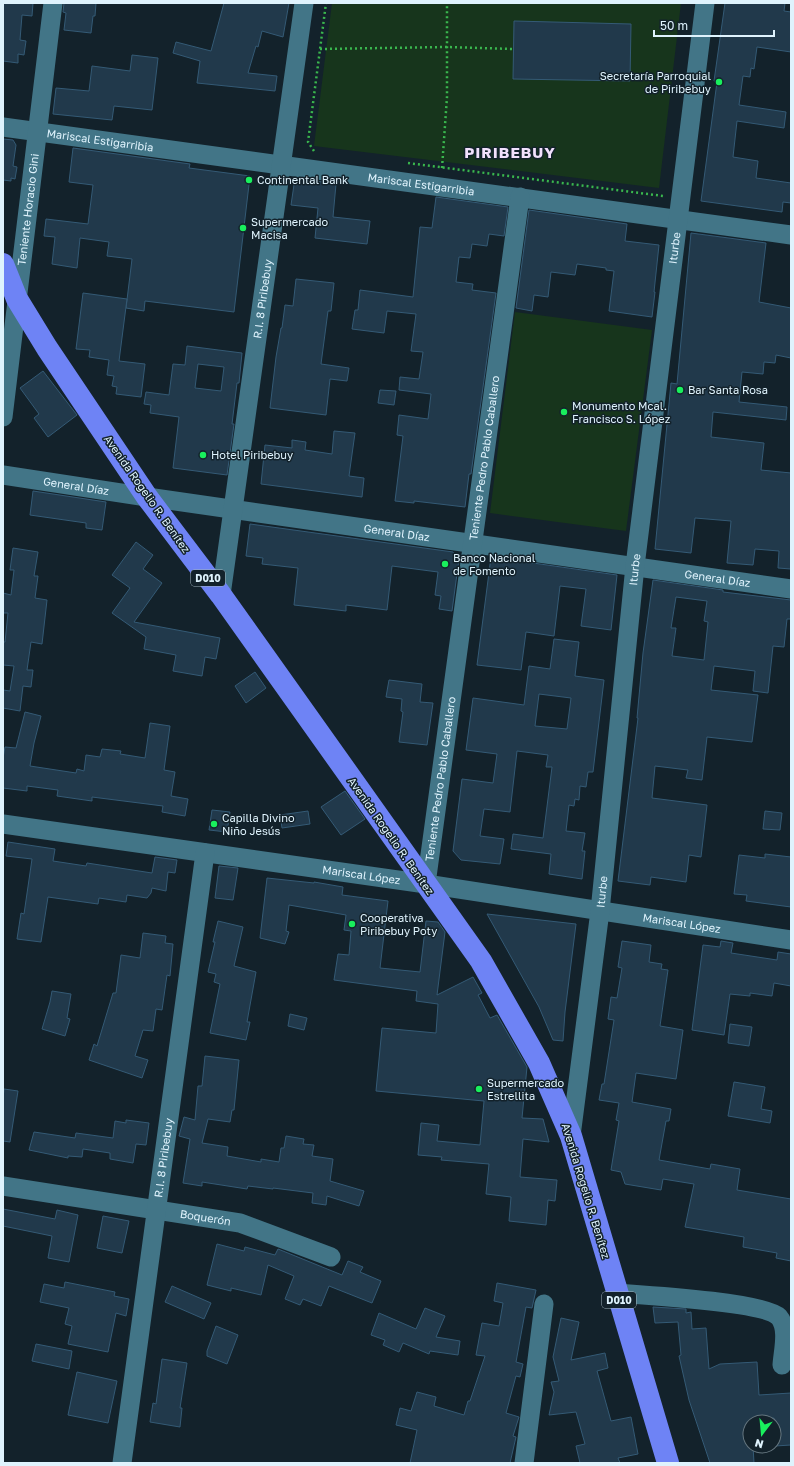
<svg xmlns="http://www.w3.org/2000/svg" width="794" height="1466" font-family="'Golos Text',sans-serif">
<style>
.green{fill:#17351c}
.building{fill:#21394b;stroke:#345a75;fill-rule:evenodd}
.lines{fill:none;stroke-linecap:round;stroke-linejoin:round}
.path{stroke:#3ab74e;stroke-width:2.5;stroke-dasharray:2 3;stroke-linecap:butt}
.minor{stroke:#427587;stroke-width:19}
.major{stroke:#6e83f5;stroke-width:22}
.poi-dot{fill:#19f05d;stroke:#13222b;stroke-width:1.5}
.labels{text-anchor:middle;stroke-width:3;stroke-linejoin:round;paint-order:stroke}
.shield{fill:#13222b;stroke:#a2b4be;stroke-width:1}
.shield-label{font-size:10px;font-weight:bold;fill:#dff3fd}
.poi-label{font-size:11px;fill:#dff3fd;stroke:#13222b;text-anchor:start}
.street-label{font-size:11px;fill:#dff3fd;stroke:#13222b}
.district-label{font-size:15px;font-weight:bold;letter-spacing:1px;fill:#f2e1fd;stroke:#13222b}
</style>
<rect width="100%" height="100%" fill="#13222b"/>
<g class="green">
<polygon points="332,3 681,3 659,188 314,146"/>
<polygon points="515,312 652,330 626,531 490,513"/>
</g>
<g class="building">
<polygon points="3,3 33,3 32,16 22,15 20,40 26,41 24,55 18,54 18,63 3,61"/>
<polygon points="64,3 96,3 95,16 93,16 91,33 64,30 66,13 63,12"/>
<polygon points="224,3 289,3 283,37 262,31 258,47 256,46 248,73 277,76 275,91 197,83 200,61 173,53 176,42 211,51"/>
<polygon points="725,3 785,3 784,11 791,12 791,52 757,47 754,69 751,68 750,77 743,76 739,105 786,112 784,128 737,121 733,157 758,161 756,178 791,183 791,203 783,202 782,212 701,201 717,82 714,81"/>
<polygon points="514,21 631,24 630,81 513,79"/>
<polygon points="132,55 158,58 152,110 114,106 112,120 53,114 56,88 89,91 92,66 130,71"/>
<polygon points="3,139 13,140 16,145 13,166 17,167 15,179 11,178 11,181 3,180"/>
<polygon points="73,148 190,164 189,168 250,176 234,312 145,301 144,311 126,308 132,259 107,256 109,242 80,238 77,268 52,264 55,237 44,236 46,219 88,224 93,185 69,182"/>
<polygon points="295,178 336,184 333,217 370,221 367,244 315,238 318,208 291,205"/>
<polygon points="436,197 508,207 504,236 489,234 487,246 472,244 470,258 459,257 456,282 473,284 472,290 496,293 471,474 469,474 465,507 414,501 414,503 395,501 403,436 397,435 399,415 428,419 431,394 399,390 400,377 419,379 423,352 411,351 416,314 387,311 384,333 352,329 355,310 358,310 360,290 413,297 420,227 432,228"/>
<polygon points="529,210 627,224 625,241 659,245 654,292 655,292 652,317 609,311 614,271 606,270 606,268 577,264 575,275 551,272 548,297 534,295 532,311 516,308"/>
<polygon points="691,233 766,243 759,302 791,308 791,358 776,355 775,363 764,362 763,374 742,372 739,402 787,407 786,420 713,412 711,437 764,443 761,470 791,473 791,569 778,568 779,551 755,549 753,565 727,563 731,521 695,518 691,553 655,549 671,383 677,384"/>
<polygon points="296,279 334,283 331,311 328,311 321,364 349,368 347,381 330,379 326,415 270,408 276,357 281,328 282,328 285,305 293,306"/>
<polygon points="83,293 127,299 119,361 145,364 141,397 116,394 117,387 112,386 114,376 107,375 109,360 89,357 90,350 76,349"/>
<path d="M187,346l55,7 -3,30h-2l-5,41h2l-7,51 -54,-7 6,-51 -29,-4 1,-8 -7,-1 2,-12 23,3 4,-31 12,1zM198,364l26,3 -3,24 -26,-3z"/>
<polygon points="43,371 77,415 48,437 34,418 39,414 20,388"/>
<polygon points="380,390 396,391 394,405 378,403"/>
<polygon points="334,431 355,433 349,476 364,478 362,497 261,484 265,445 292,448 292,440 306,442 305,450 332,454"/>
<polygon points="33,491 106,502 102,530 86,528 86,523 30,515"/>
<polygon points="250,524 453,552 459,559 452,611 439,609 441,596 435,595 438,572 392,566 387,610 346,605 346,611 294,605 298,568 262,564 263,558 246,556"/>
<polygon points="136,542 153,555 143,569 162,583 134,622 220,638 216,659 205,657 202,676 173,671 176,655 144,649 146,637 112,613 130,588 112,575"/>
<polygon points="13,548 38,552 34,576 38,576 35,598 47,600 42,644 31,642 27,670 33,670 31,687 23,686 20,711 3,708 3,690 10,691 14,666 3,665 3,642 5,642 8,613 3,613 3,593 11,595 14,570 10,570"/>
<polygon points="491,557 617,575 611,630 581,626 586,589 560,586 554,636 526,632 521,670 477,665"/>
<path d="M653,580l70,10v2l68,8v19h-4l-3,28 -11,-1 -5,47 -15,-2 2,-20 -41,-5 -3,24 47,5 -6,47 -45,-5 -5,43 -16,-2 2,-8 -33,-4 -3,32 55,7 -6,52 -12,-2 -3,27 -35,-5 -1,8 -32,-4 20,-163h-1l6,-65zM676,597l31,4 -3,20 4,1 -4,38 -32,-4 4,-28h-5z"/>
<path d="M554,639l25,3 -4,34 29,4 -11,92h-5l-2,15 -6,-1 -1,14 -4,-1 -1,7 -5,-1 -3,26 19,2 -3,18h3l-3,28 -33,-5 2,-20 -40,-5 2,-15 30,4 9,-71h-6l2,-12 -31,-4 -7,61 -26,-3 -4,27 24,3 -4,25 -39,-4 -8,-9 9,-72 31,4 4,-29 -31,-4 7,-52 51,7 5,-39 21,3zM539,694l32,4 -4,31 -32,-3z"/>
<polygon points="255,672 266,688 246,703 235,686"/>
<polygon points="389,680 422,684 420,702 433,703 427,745 399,742 403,712 401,711 402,699 386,697"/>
<polygon points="25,712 41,716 34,743 30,766 76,773 77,769 84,771 86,755 100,757 102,749 121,751 120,754 145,758 150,723 170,726 164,770 175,772 171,796 188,799 185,816 162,812 163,806 92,797 92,801 57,796 58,790 27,786 27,791 3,788 3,758 5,747 16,748"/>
<polygon points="345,791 365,819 341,835 321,807"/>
<polygon points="212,810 230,812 227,832 209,830"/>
<polygon points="308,811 310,824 282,828 280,815"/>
<polygon points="765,811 782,813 780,830 763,829"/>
<polygon points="8,842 55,849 53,861 86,866 87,863 152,873 155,857 177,860 175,873 168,872 166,891 152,888 151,893 147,898 127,895 126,902 99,898 98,904 48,897 41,942 17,939 21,913 24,914 32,859 6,856"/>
<polygon points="765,854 791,857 791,907 746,901 747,895 734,894 739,855 765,858"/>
<polygon points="219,866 238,868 233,900 215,898"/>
<polygon points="267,878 314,883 314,882 343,887 342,895 388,901 380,968 420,972 426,921 438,922 445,932 437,995 473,977 482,993 478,995 490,1018 497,1015 527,1067 522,1118 543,1119 549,1142 523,1139 520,1177 557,1180 555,1201 548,1200 546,1225 509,1221 511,1197 486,1194 489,1164 441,1160 442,1157 418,1155 421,1123 439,1125 437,1141 480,1145 484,1101 376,1091 382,1028 436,1033 438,1004 416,1001 417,991 334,980 338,954 349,955 351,931 344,930 346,915 289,905 286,931 289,932 285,944 260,938"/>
<polygon points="487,914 576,924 565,1012 563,1041 553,1040 539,1007"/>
<polygon points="218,921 243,927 234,966 256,972 247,1022 250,1022 246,1040 210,1033 220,984 214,982 216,974 208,972 215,942 213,942"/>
<polygon points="143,933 166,936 165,943 173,944 170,976 167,975 162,1010 156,1009 153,1031 143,1030 135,1056 148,1060 142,1078 89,1060 94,1044 97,1046 113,993 116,993 121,955 140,958"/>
<polygon points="622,941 651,945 649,962 662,964 661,969 668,970 660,1026 683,1030 676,1079 636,1073 632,1102 671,1109 669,1121 666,1121 659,1160 710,1169 711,1164 740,1169 737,1190 791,1199 791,1261 776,1258 777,1253 743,1247 744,1237 685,1227 694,1184 663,1179 661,1190 625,1184 621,1172 611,1170 619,1121 616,1120 619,1103 599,1100 602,1084 604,1084 614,1020 608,1019 611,997 617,998 622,968 618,967"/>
<polygon points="721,941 733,943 731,953 777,960 778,952 791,954 791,986 774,983 772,996 750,993 750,996 730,994 724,1035 692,1030 703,945 720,947"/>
<polygon points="52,991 71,994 67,1018 70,1019 65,1036 42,1029 50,1002"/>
<polygon points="290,1014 307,1018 304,1030 288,1026"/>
<polygon points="730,1024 752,1027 749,1046 728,1043"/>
<polygon points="205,1056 239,1060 234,1110 232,1110 230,1122 208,1119 202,1143 228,1147 227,1156 261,1162 261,1159 279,1162 281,1148 284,1148 286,1136 304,1139 303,1144 314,1145 312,1156 333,1159 330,1181 364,1191 359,1206 327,1196 326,1205 312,1203 313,1193 273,1188 273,1189 248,1186 247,1189 202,1182 202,1186 183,1183 190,1139 179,1136 184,1117 195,1120 198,1086 202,1086"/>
<polygon points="734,1082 765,1087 761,1109 772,1111 770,1123 728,1116"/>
<polygon points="4,1089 18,1091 10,1142 3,1141 3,1099"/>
<polygon points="126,1120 149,1123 146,1145 136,1144 133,1163 110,1159 110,1153 83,1149 82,1157 68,1156 68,1158 29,1150 34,1132 75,1138 76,1133 113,1138 115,1121 126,1123"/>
<polygon points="3,1209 55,1219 57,1210 78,1215 69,1262 48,1258 52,1236 3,1226"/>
<polygon points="103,1216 129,1221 122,1253 97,1248"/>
<polygon points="217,1244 244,1251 245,1247 275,1255 278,1249 342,1275 348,1261 363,1267 360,1272 381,1281 372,1303 329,1286 321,1306 303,1299 300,1305 285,1299 294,1276 268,1265 261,1295 231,1288 231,1291 207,1285"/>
<polygon points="65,1282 115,1292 114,1296 129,1299 126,1316 116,1313 108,1352 68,1344 72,1326 65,1324 69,1308 40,1302 44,1284 64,1288"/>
<polygon points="497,1283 536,1290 532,1308 526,1307 516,1362 523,1364 520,1377 516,1376 506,1413 519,1417 513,1436 516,1437 510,1463 410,1463 417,1430 396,1425 400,1408 411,1411 417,1392 436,1397 434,1406 464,1415 468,1401 470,1401 485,1356 476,1355 482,1323 499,1326 503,1303 494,1301"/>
<polygon points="172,1286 211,1303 204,1319 165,1302"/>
<polygon points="653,1307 686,1309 686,1313 691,1312 692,1329 706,1328 709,1369 720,1364 757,1362 759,1395 791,1393 791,1445 775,1446 774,1418 750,1420 750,1446 753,1446 754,1463 710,1463 689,1400 679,1356 681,1355 678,1322 655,1323"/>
<polygon points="425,1308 445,1316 436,1337 460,1341 458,1355 430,1351 429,1354 403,1343 399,1352 383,1345 385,1340 371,1335 379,1313 416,1329"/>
<polygon points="561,1318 579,1322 571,1360 605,1353 608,1368 597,1371 611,1421 631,1417 638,1454 618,1458 620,1463 580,1463 576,1446 585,1444 576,1412 549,1415 554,1392 551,1382 559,1381 553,1357"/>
<polygon points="216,1326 238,1335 227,1364 207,1356 207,1351"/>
<polygon points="36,1344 72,1351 69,1369 32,1361"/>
<polygon points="162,1359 187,1363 180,1408 182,1408 180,1427 150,1422 153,1403 156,1404"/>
<polygon points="77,1372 117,1381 108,1423 68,1415"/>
</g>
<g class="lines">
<g class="path">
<polyline points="320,49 447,47 513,49"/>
<polyline points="314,151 308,142 326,3"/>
<polyline points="408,163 663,196 665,195"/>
<polyline points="442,168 447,97 447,3"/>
</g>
<g class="minor">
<path id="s1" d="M3,127l788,108"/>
<path id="s2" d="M3,417l50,-414"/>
<path id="s3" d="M3,475l144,22 644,92"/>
<path id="s4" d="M221,595l83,-592"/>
<path id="s5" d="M3,824l423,60 365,56"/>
<path id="s6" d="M426,884l94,-687"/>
<path id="s7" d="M571,1136l29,-225 35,-345 70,-563"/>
<path id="s8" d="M3,1186l237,37 91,34"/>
<path d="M617,1293c27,2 148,9 162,24 10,12 4,33 3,48"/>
<path id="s9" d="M122,1463l83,-610"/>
<polyline points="524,1463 544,1304"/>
</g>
<polyline class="major" points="3,264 17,299 47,348 147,497 221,595 481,961 539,1063 571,1136 668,1463"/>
</g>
<g class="poi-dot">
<circle cx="719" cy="82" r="4"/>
<circle cx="249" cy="180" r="4"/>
<circle cx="243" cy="228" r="4"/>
<circle cx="680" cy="390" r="4"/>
<circle cx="564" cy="412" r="4"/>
<circle cx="203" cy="455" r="4"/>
<circle cx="445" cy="564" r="4"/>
<circle cx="214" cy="824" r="4"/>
<circle cx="352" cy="924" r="4"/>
<circle cx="479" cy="1089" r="4"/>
</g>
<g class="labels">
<g class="shield">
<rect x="191" y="570" width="34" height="16" rx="3"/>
<rect x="602" y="1292" width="34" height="16" rx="3"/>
</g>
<g class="shield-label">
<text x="208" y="582">D010</text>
<text x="619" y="1304">D010</text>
</g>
<g class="poi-label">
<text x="711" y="80" text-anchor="end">Secretaría Parroquial<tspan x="711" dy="13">de Piribebuy</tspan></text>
<text x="257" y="184">Continental Bank</text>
<text x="251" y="226">Supermercado<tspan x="251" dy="13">Macisa</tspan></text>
<text x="688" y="394">Bar Santa Rosa</text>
<text x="572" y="410">Monumento Mcal.<tspan x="572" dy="13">Francisco S. López</tspan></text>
<text x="211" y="459">Hotel Piribebuy</text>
<text x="453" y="562">Banco Nacional<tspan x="453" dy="13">de Fomento</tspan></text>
<text x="222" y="822">Capilla Divino<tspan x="222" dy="13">Niño Jesús</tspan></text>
<text x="360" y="922">Cooperativa<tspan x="360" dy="13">Piribebuy Poty</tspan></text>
<text x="487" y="1087">Supermercado<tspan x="487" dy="13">Estrellita</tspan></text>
</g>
<g class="street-label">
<text dy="4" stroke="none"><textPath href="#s1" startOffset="98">Mariscal Estigarribia</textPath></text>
<text dy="4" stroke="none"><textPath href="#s1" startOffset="422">Mariscal Estigarribia</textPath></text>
<text dy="4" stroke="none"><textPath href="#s2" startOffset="209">Teniente Horacio Gini</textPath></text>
<text dy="4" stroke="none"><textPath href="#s7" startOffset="894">Iturbe</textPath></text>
<text dy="4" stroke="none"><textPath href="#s4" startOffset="299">R.I. 8 Piribebuy</textPath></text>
<text dy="4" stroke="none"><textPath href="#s6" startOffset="430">Teniente Pedro Pablo Caballero</textPath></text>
<text dy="4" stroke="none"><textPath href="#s3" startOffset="74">General Díaz</textPath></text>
<text transform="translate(147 494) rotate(55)" y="4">Avenida Rogelio R. Benítez</text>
<text dy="4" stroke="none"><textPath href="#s3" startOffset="398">General Díaz</textPath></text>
<text dy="4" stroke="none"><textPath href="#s7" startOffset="570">Iturbe</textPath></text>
<text dy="4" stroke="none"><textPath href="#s3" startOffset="722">General Díaz</textPath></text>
<text dy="4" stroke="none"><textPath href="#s6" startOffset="106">Teniente Pedro Pablo Caballero</textPath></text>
<text transform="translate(391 836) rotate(55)" y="4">Avenida Rogelio R. Benítez</text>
<text dy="4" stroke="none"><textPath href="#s5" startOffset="362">Mariscal López</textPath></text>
<text dy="4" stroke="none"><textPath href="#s7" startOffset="246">Iturbe</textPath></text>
<text dy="4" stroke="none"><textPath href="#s5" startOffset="686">Mariscal López</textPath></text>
<text dy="4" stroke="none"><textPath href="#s9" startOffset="308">R.I. 8 Piribebuy</textPath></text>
<text transform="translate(586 1191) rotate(73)" y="4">Avenida Rogelio R. Benítez</text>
<text dy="4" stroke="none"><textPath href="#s8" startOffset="205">Boquerón</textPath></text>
</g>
<g class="district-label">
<text x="510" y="158">PIRIBEBUY</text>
</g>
</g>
<rect width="794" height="1466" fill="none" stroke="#dff3fd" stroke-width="8"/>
<g transform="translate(762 1434) rotate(196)"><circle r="19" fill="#13222b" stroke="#65767f"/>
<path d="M0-3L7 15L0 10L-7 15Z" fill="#19f05d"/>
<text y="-6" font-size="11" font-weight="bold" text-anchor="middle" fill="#dff3fd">N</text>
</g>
<path d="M654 30v6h120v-6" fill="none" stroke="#dff3fd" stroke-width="2"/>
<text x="660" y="30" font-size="12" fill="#dff3fd" stroke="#13222b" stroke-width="3" paint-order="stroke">50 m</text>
</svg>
